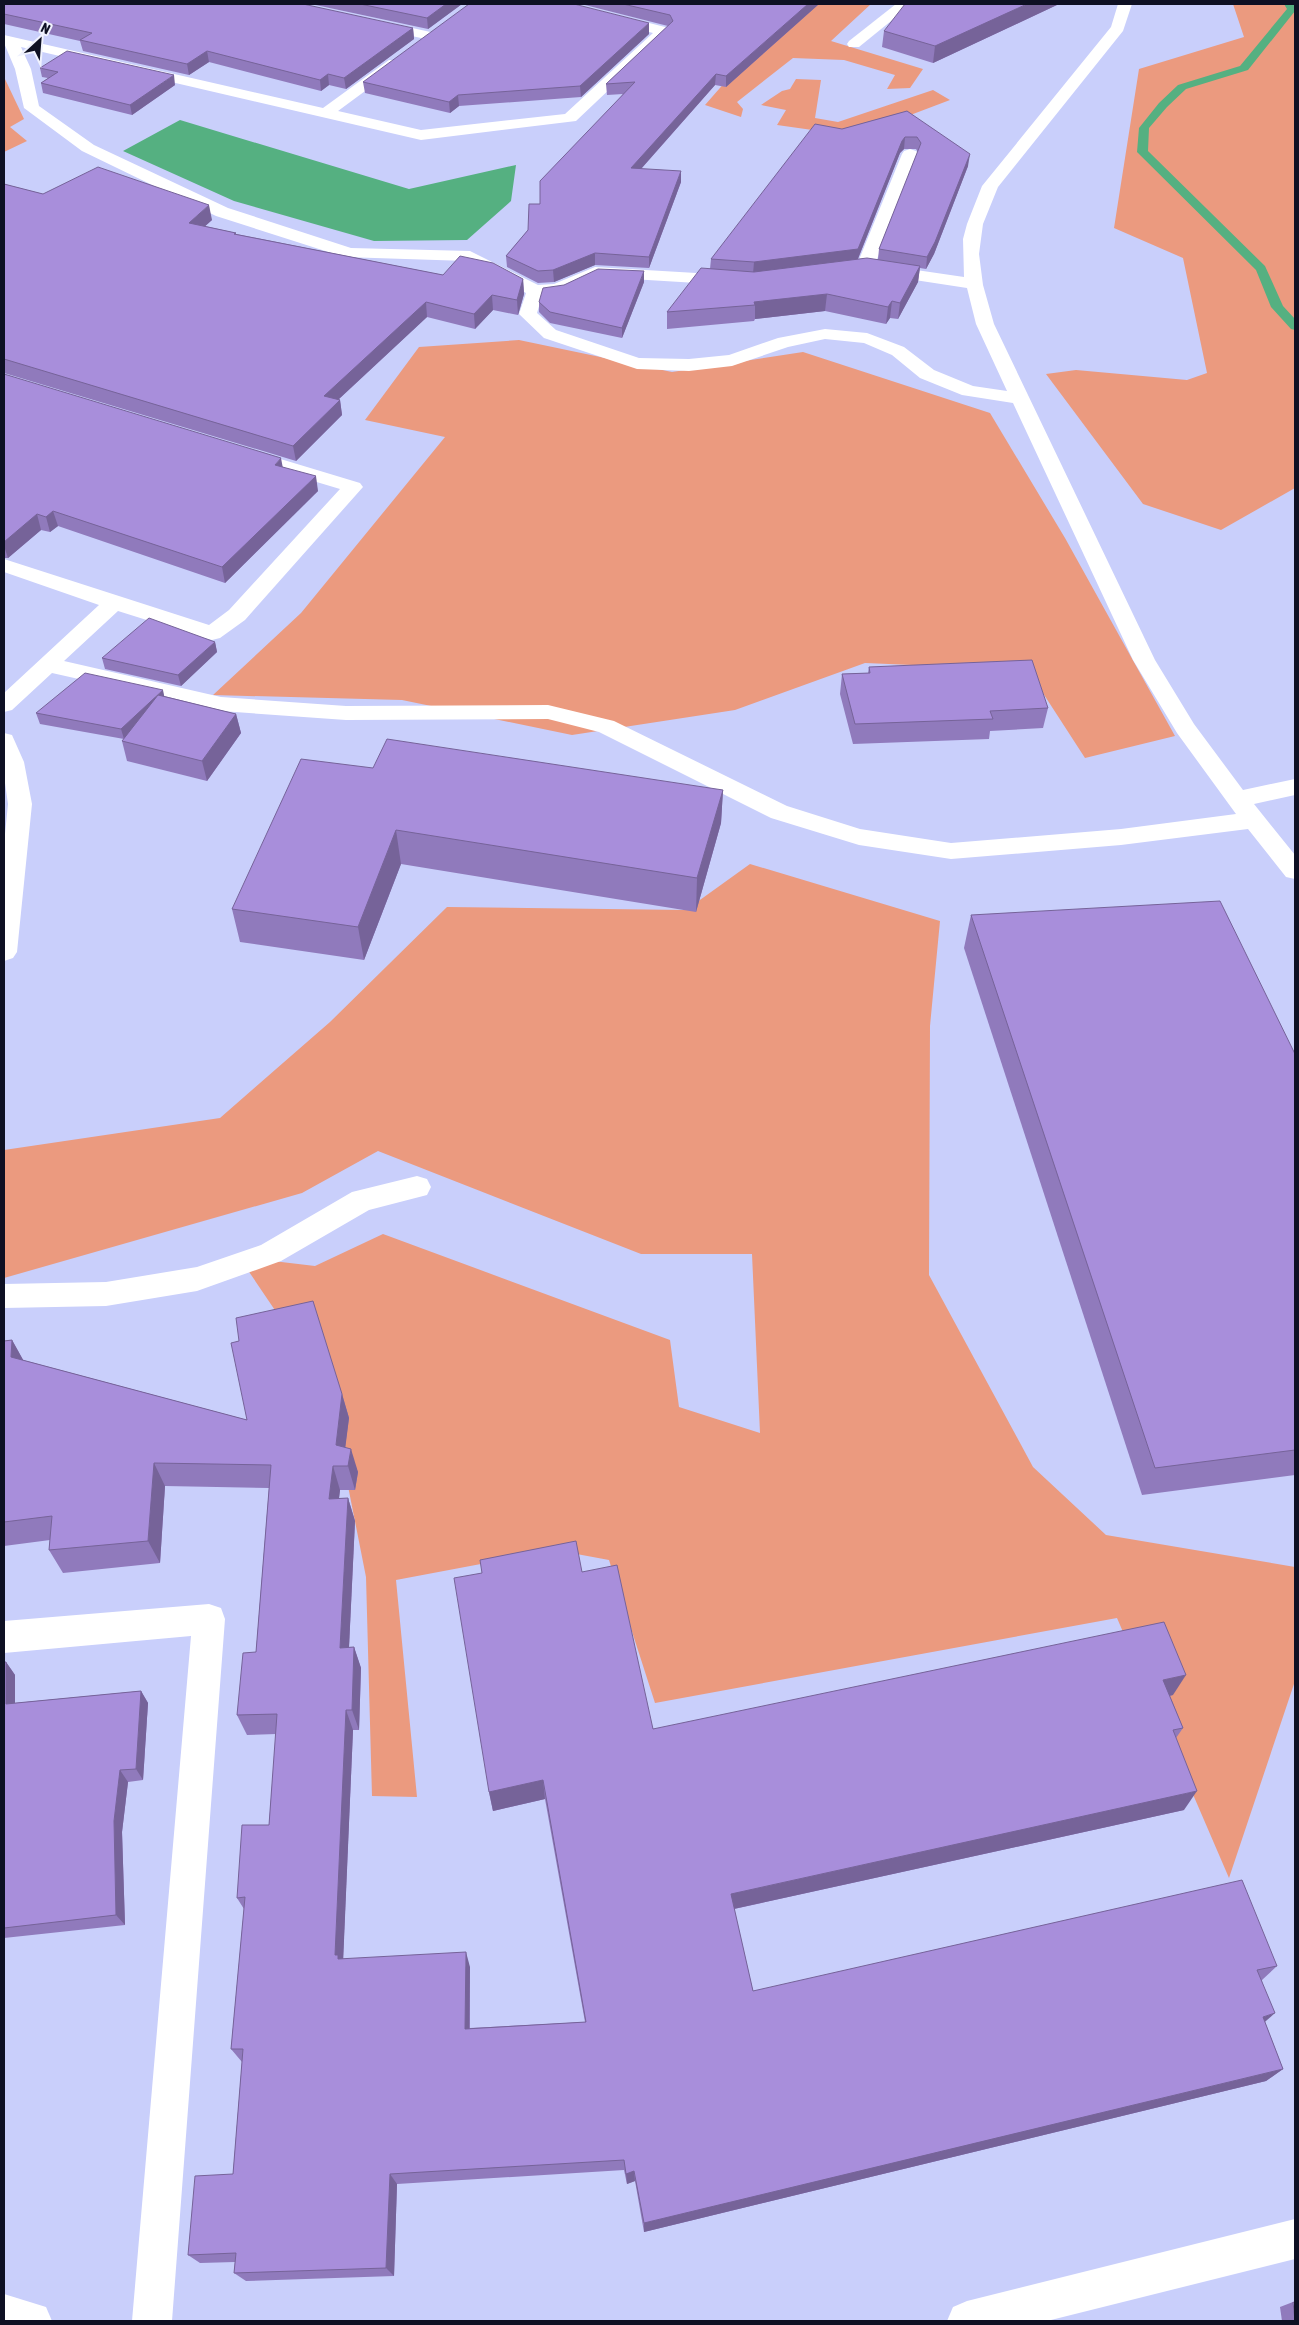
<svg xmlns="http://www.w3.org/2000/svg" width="1299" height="2325" font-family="'Asap Condensed',sans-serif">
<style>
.green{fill:#eb9a7f}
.water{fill:#55b081}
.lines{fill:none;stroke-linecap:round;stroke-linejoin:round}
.stream{fill:#55b081;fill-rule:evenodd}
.minor{fill:#fff;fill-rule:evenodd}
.wall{fill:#907abc;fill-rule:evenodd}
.shaded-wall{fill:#766399}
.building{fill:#a88edb;stroke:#766399}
</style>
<rect width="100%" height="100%" fill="#c9cffb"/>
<g class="green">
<polygon points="809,4 871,4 831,41 923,69 910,88 887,89 895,75 844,60 793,58 737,102 743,109 741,117 705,105 755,48"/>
<polygon points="1233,4 1295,4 1295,488 1221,530 1143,504 1046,374 1076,370 1187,380 1207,373 1183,258 1114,228 1139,69 1244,37"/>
<polygon points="4,77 24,119 10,127 27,141 4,152"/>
<polygon points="796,79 821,80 815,118 838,122 933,90 950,100 855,136 777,125 786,110 761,105 782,91 790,89"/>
<polygon points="519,340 672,372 803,352 990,413 1065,538 1175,736 1085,758 1028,670 865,663 735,710 572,735 402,700 213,695 301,613 445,437 365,420 419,347"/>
<polygon points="750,864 940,921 930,1026 929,1275 1033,1467 1106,1535 1295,1567 1295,1681 1229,1878 1117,1618 655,1703 609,1560 555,1550 396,1580 417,1797 372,1796 366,1577 329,1390 239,1257 315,1266 383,1234 670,1340 679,1407 760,1433 752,1254 641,1254 378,1151 302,1193 4,1278 4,1150 220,1118 330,1022 447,907 686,910"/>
</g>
<polygon class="water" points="180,120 409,189 516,165 511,201 467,240 374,241 234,201 123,151"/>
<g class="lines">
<polygon class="stream" points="1284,4 1294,4 1295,11 1248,70 1186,89 1167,107 1149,128 1148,151 1265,266 1283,306 1295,319 1295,330 1291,329 1271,307 1256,270 1137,152 1139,128 1159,103 1178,85 1240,66 1287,9"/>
<g class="minor">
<polygon points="551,4 574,4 669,28 671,31 576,121 421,140 21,47 31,69 39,106 94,145 228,208 351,248 470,251 538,285 554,284 595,267 730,275 736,276 739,280 736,284 730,285 598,277 564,293 542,296 537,313 556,330 639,358 689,359 729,355 778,338 825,329 867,333 904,347 934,370 973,386 1007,391 976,324 967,288 882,275 876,274 873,270 876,266 882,265 964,277 963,239 967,224 982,186 1111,27 1118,4 1132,4 1123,31 998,187 983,224 979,254 983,285 994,324 1155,660 1194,724 1243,790 1295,779 1295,795 1254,804 1295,855 1295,879 1286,877 1248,829 1121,845 951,859 859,845 771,818 599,732 548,719 346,720 221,711 52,673 12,710 4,712 4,693 99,605 4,572 4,559 209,625 229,610 340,489 240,459 237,455 240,451 247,449 360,483 363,487 245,620 220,638 212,640 204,638 118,611 64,661 221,697 346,706 548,705 614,721 787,806 860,829 951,843 1121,829 1236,814 1177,733 1133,660 1013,403 962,395 920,378 892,355 864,343 825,339 788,347 732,366 689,371 637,369 544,338 519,314 526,293 467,261 344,257 216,216 82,151 24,108 15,69 4,43 4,35 323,108 389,60 399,60 402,63 399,66 338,111 421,130 565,114 653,33 553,7"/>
<polygon points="896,4 912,4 859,47 849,47 847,44 849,41"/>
<polygon points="376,20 435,33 437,36 430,40 371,27 369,24"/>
<polygon points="910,149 916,151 918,154 874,267 871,271 859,271 856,267 902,154 904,151"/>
<polygon points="4,733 12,735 24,762 32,804 17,952 13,958 4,961 4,844 8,804 4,776"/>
<polygon points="417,1176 427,1179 431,1187 427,1195 369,1210 281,1261 197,1291 106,1306 4,1308 4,1284 106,1282 197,1267 261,1245 352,1192"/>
<polygon points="209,1604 221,1608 225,1619 172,2321 132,2321 191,1636 4,1653 4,1621"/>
<polygon points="1295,2219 1295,2259 1047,2321 947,2321 953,2307 967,2301"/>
<polygon points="4,2294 46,2307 52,2321 4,2321"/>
</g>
</g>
<g class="wall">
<polygon points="4,4 413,28 414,39 346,89 329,85 321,91 209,62 189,75 83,51 80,41 4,24"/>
<polygon points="311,4 462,4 428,29"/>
<polygon points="581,4 819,4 726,87 715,85 641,169 681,182 649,268 595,265 554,282 538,283 507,267 506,256 528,230 540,204 623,94 607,95 606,84 668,26"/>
<polygon points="1059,4 933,63 882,47 884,31"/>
<polygon points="649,34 581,97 459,106 450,113 365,93 363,82"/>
<polygon points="40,68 175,85 132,115 43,93 41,83 48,78 42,77"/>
<path d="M907,111l61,55 -34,88 -8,15 -6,-1 -2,14 -20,37 -8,-1 -4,6 -61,-13 -70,8 -1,2 -87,8v-17l43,-43 1,-10 131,-130zM904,149h12l2,3 -39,97 -1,10h-20l42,-106z"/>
<polygon points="4,184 43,194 212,220 205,226 236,233 236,234 443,275 523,279 524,294 518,315 493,310 475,329 427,317 339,399 340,400 342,415 296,461 4,373"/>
<polygon points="644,282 622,338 550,323 539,312 539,302"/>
<polygon points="4,374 283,467 318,491 225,583 58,526 50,532 41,530 8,558 4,558"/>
<polygon points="215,642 217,652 181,686 105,669 102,658"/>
<polygon points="869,667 1048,708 1043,728 990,731 989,739 853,744 840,694 842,674 868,673"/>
<polygon points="164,696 236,714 241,733 207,781 127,761 122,741 124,739 40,724 36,713"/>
<polygon points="373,768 723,790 721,823 696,912 401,864 364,960 240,942 232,909"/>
<polygon points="971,915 1295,1054 1295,1475 1142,1495 964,948"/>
<polygon points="12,1340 23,1360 247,1420 342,1394 349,1418 345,1447 358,1472 355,1490 340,1490 339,1498 348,1498 355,1521 349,1647 354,1647 361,1668 359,1730 353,1730 343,1959 470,1967 470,2028 585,2022 545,1799 493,1811 489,1792 582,1572 653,1729 1173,1695 1170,1696 1183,1728 1176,1738 1184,1810 734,1909 753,1991 1277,1966 1262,1980 1265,2022 1283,2069 1266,2081 644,2232 635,2181 627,2184 624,2170 397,2184 394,2276 246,2281 234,2273 235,2262 200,2263 188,2255 233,2174 242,2062 231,2049 244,1909 237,1898 269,1825 276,1734 247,1735 237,1715 256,1652 269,1488 165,1486 160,1563 63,1573 49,1550 50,1540 4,1546 4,1341"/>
<polygon points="4,1662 6,1662 15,1675 15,1703 141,1691 148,1703 143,1780 128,1782 122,1832 125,1925 4,1938"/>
<polygon points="1293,2302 1295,2321 1282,2321 1280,2307"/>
</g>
<g class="shaded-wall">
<polygon points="446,4 462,4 428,29 427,18"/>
<polygon points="808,4 819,4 726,87 726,76"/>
<polygon points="1027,4 1059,4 933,63 935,46"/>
<polygon points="649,23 649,34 581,97 580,86"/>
<polygon points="413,28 414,39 346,89 344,78"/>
<polygon points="207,51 209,62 189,75 187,64"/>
<polygon points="328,74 329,85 321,91 320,80"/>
<polygon points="716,74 715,85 632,179 631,168"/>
<polygon points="174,75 175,85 132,115 130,105"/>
<polygon points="458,95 459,106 450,113 449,102"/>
<polygon points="905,137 904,149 900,153 857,261 753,274 754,262 902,141"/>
<polygon points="970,154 968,166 934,254 926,269 927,257"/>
<polygon points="681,171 681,182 649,268 649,257"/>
<polygon points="209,205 212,220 192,238 189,223"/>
<polygon points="595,253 595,265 554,282 553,270"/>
<polygon points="920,266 918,282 898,319 900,303"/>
<polygon points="644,271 644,282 622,338 622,328"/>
<polygon points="523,279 524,294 518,315 517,300"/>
<polygon points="827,294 825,311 755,319 755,305 754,302"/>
<polygon points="492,295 493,310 475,329 474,314"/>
<polygon points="892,301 890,318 886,324 888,307"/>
<polygon points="426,302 427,317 326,411 324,396"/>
<polygon points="340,400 342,415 296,461 293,446"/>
<polygon points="281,458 284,474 275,465"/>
<polygon points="316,476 318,491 225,583 222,567"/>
<polygon points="53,511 58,526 50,532 46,517"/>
<polygon points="37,514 41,530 8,558 4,546 4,542"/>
<polygon points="215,642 217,652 181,686 178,675"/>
<polygon points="163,690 165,700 124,739 121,729"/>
<polygon points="236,714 241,733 207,781 202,761"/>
<polygon points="723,790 721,823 696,912 697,878"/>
<polygon points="396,830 401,864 364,960 358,927"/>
<polygon points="12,1340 26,1365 11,1357"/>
<polygon points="342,1394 349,1418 343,1466 336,1445"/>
<polygon points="351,1449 358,1472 355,1490 348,1466"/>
<polygon points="154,1463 165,1486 160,1563 148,1541"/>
<polygon points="333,1466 340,1490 336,1522 329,1499"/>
<polygon points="348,1498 355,1521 348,1668 340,1648"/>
<polygon points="354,1647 361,1668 359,1730 352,1710"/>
<polygon points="6,1662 15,1675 15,1716 6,1704"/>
<polygon points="1186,1675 1173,1695 1151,1700 1163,1680"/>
<polygon points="141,1691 148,1703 143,1780 136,1769"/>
<polygon points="346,1710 353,1730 343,1964 335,1955"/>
<polygon points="120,1770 128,1782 122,1832 125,1925 116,1915 114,1821"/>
<polygon points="543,1780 545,1799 493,1811 489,1792"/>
<polygon points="1197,1791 1184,1810 729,1910 731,1894"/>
<polygon points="466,1952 470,1967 469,2042 465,2029"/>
<polygon points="1275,2013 1259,2027 1263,2017"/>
<polygon points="1283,2069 1266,2081 644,2232 644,2223"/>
<polygon points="634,2171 635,2181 627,2184 626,2174"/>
<polygon points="390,2174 397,2184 394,2276 386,2268"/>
</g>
<g class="building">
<polygon points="4,4 303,4 413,28 344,78 328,74 320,80 207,51 187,64 80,40 92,33 4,14"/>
<polygon points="360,4 446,4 427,18"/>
<polygon points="469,4 574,4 649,23 580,86 458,95 449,102 363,82"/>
<polygon points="623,4 808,4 726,76 716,74 631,168 681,171 649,257 595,253 553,270 538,271 506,256 528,230 529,204 540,204 540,181 635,82 606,84 673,21 670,15"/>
<polygon points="905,4 1027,4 935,46 884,31"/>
<polygon points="67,51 174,75 130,105 41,83 58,72 40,68"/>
<polygon points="907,111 970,154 935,242 927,257 879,249 921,143 917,137 905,137 902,141 858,249 754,262 711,259 815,124 842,129"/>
<polygon points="98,167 209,205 189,223 236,233 234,234 443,275 460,256 493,263 523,279 517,300 492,295 474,314 426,302 324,396 340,400 293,446 4,359 4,184 43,194"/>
<polygon points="867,258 920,266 900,303 892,301 888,307 827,294 754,302 755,305 667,312 701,268 754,272"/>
<polygon points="598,269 644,271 622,328 550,312 539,302 543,288 564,285"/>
<polygon points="4,374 281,458 275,465 316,476 222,567 53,511 46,517 37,514 4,542"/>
<polygon points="149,618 215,642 178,675 102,658"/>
<polygon points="1032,660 1048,708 990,711 993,719 855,724 842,674 870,673 869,667"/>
<polygon points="85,673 163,690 121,729 36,713"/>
<polygon points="158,695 236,714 202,761 122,741"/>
<polygon points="387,739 723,790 697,878 396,830 358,927 232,909 301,759 373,768"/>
<polygon points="1220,901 1295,1054 1295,1450 1155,1468 971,915"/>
<polygon points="313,1301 342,1394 336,1445 351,1449 348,1466 333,1466 329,1499 348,1498 340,1648 354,1647 352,1710 346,1710 335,1955 338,1955 338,1959 466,1952 465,2029 586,2022 543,1780 489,1792 454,1578 482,1573 480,1560 576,1541 582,1572 617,1565 653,1729 1164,1622 1186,1675 1163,1680 1183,1728 1173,1730 1197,1791 731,1894 753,1991 1242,1880 1277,1966 1257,1970 1275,2013 1263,2017 1283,2069 644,2223 634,2171 626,2174 624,2160 390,2174 386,2268 234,2273 236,2253 188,2255 195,2176 233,2174 243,2049 231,2049 245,1897 237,1898 242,1825 269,1825 277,1714 237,1715 243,1653 256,1652 271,1465 154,1463 148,1541 49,1550 52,1516 4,1522 4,1341 12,1340 11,1357 247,1420 231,1343 239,1341 236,1318"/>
<polygon points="4,1662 6,1662 6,1704 141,1691 136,1769 120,1770 114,1821 116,1915 4,1928"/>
<polygon points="1293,2302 1295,2303 1295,2321"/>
</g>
<rect width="1299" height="2325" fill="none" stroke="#0e1023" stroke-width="10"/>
<g transform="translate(40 40) rotate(26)" stroke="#f0f2fe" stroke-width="4" paint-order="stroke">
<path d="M0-4L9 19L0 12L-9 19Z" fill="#0e1023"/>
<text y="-8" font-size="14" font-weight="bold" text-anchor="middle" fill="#0e1023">N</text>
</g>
</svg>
